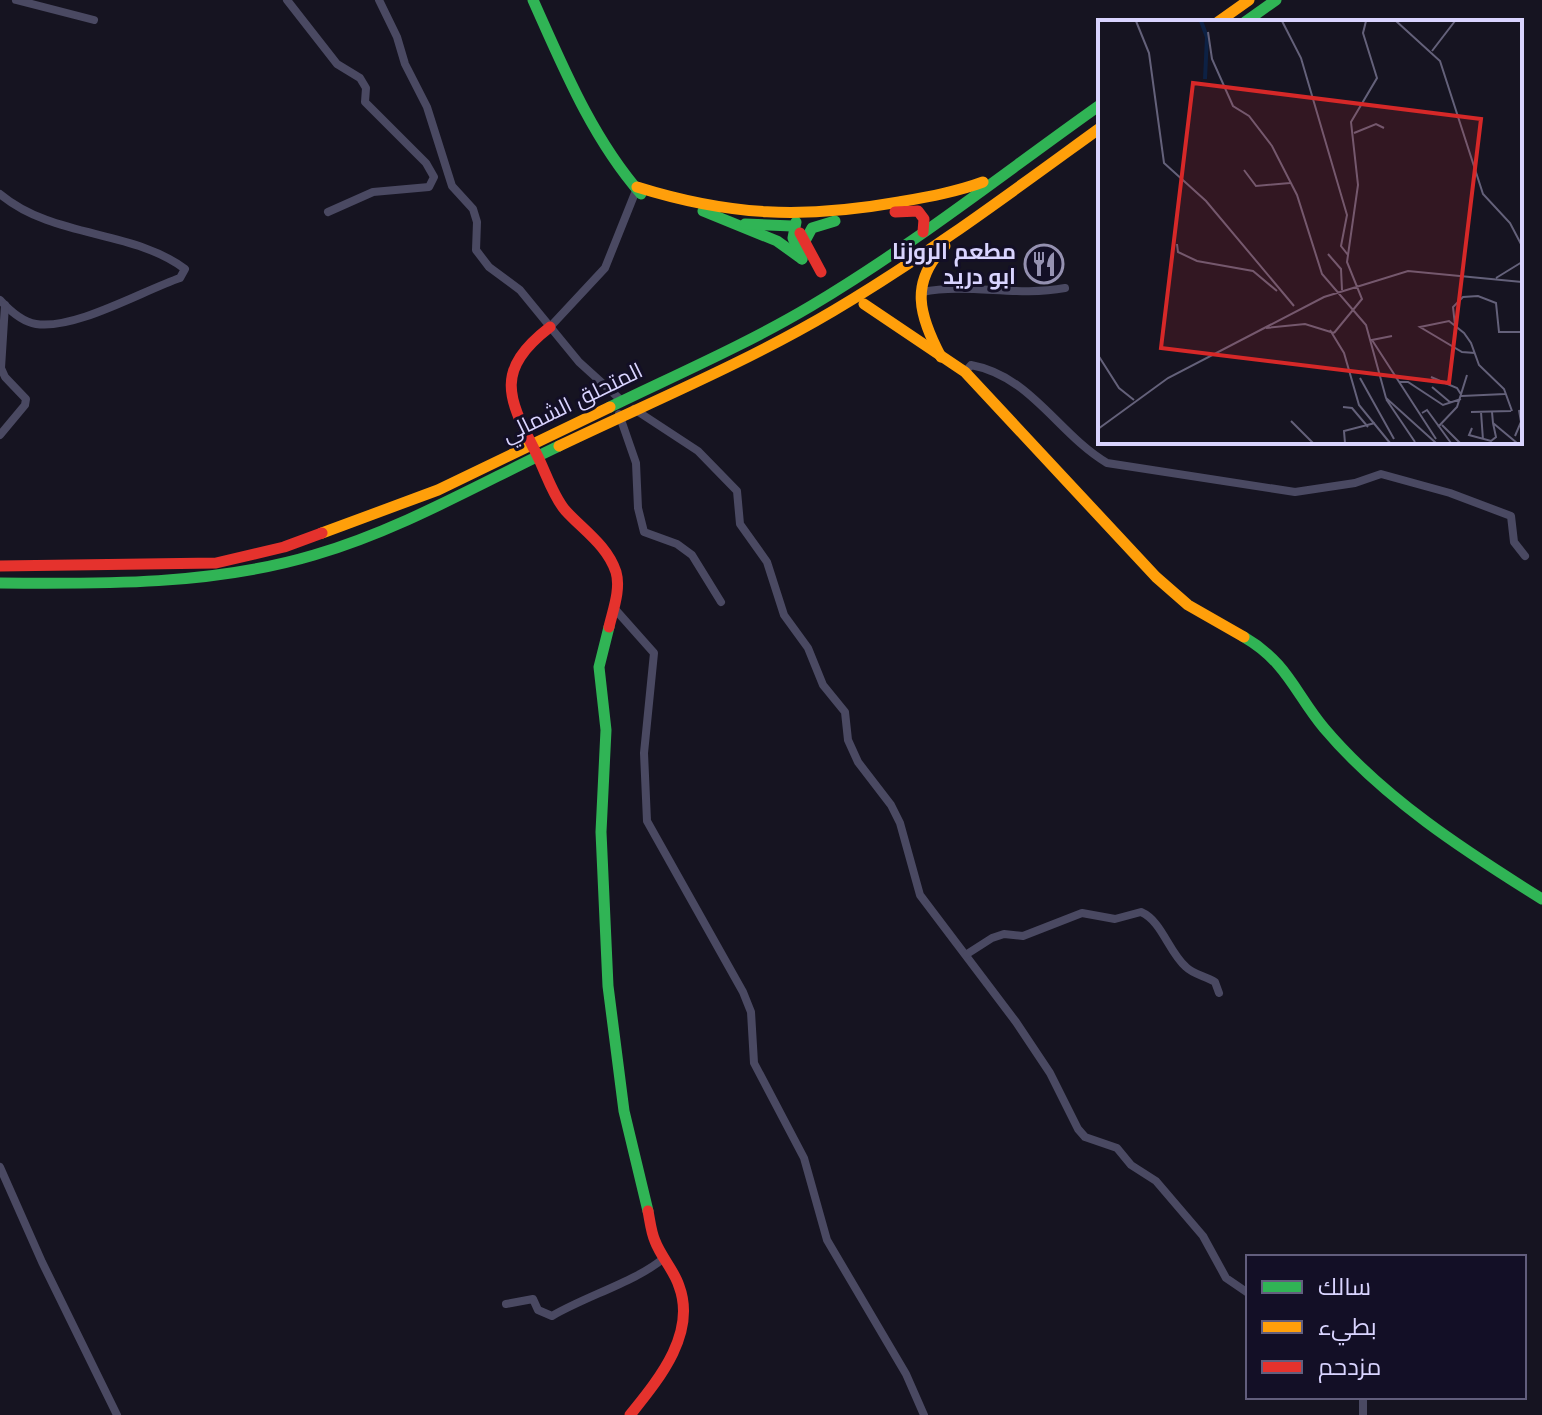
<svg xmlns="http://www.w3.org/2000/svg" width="1542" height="1415" font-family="'Open Sans',Cairo,sans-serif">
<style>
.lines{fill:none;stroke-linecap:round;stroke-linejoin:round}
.street{stroke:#4a4962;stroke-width:8}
.fast{stroke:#30b455;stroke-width:11}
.slow{stroke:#ff9f0a;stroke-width:11}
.jam{stroke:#e5322d;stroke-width:11}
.labels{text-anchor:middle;stroke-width:6;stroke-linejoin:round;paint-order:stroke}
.poi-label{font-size:22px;font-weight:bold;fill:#d9d4ff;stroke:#130f26;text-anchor:end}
.street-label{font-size:22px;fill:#d9d4ff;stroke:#130f26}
.inset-river{fill:none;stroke:#0d2144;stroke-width:4}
.inset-road{fill:none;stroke:#64617a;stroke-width:2}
.view{fill:#d62828;fill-opacity:0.15;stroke:#d62828;stroke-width:4}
.inset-edge{fill:none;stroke:#d9d4ff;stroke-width:4}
</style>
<rect width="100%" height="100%" fill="#161421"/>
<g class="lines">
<g class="street">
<polyline points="16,0 94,20"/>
<polyline points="287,0 337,64 360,78 366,88 365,102 426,163 434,177 429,187 373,192 328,212"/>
<polyline points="379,0 397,37 405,64 427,107 452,186 473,209 477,222 476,250 489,267 520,290 579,362 622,401"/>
<path d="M0,194c54,45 132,35 185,75l-5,9c-38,13 -105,52 -144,46 -14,-2 -26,-13 -36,-24"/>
<path d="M922,292c47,-9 95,5 143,-4"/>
<polyline points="550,327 605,268 637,188"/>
<path d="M965,372l6,-7c60,11 87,69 136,98l188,29 60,-9 26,-9 69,19 61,23 3,26 11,14"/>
<polyline points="634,409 698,451 737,491 740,524 767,562 784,615 808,648 823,685 845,712 848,740 858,762 891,805 900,823 920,895 1016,1022 1050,1073 1078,1129 1085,1137 1117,1148 1131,1165 1156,1181 1203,1236 1226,1278 1248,1293"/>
<polyline points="619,414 636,463 638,508 644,532 677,544 692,555 721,602"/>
<polyline points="0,435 25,405 26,399 5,377 1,368 5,305"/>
<polyline points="614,608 654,653 644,753 647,821 743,992 751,1012 754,1063 804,1158 827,1240 906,1374 924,1415"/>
<path d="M967,954l25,-16 12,-4 19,2 59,-23 33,6 26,-7c21,9 27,39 45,55 8,8 20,9 29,15l4,11"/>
<polyline points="0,1167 42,1262 117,1415"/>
<path d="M506,1304l27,-5 5,11 14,6c34,-20 85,-35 112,-58"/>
<polyline points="1363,1415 1363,1397"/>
</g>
<g class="fast">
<path d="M533,0c30,67 59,138 108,194"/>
<polyline points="1245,22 1276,0"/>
<polyline points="703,211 777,241 802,259"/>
<polyline points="796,222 793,238 802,259"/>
<polyline points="745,224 792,226"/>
<polyline points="805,241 812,228 835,221"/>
<path d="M610,407c68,-33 137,-63 201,-101 101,-60 193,-133 289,-201"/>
<path d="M0,583c105,1 213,2 314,-28 86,-25 165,-71 245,-109"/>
<polyline points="609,627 599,667 606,730 601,832 608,986 624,1111 648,1211"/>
<path d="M1244,637c43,25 51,56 80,91 59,70 141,123 218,171"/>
</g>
<g class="slow">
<polyline points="1218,22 1249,0"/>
<path d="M637,187c93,29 166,32 262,15 28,-5 57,-10 84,-20"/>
<polyline points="864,304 965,372 1156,577 1188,605 1244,637"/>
<path d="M941,357c-22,-42 -32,-74 4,-111"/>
<path d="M559,446c92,-44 186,-83 274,-135 93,-55 180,-120 267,-183"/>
<polyline points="322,533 438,490 610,407"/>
</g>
<g class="jam">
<polyline points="895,212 918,211 924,219 923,232"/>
<polyline points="800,233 821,272"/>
<path d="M550,327c-58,45 -41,72 -13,128 9,18 16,41 28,55 18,20 42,35 51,62 5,17 -3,38 -7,55"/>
<polyline points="0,566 216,563 284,547 322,533"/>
<path d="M630,1415c28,-35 67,-81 49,-129 -5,-16 -18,-29 -24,-45 -4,-9 -5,-20 -7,-30"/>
</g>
</g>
<defs>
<g id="restaurant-ring" transform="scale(2)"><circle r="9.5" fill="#130f26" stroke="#9591b1" stroke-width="1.5"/><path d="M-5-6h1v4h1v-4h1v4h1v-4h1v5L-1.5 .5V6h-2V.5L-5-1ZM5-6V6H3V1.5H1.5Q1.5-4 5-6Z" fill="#9591b1"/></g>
</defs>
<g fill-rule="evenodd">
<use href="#restaurant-ring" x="1044" y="264"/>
</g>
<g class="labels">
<g class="poi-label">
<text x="1016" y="259">مطعم الروزنا<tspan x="1016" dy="25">ابو دريد</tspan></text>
</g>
<g class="street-label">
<text transform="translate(572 402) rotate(-26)" y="8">المتحلق الشمالي</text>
</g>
</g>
<g transform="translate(1098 20)">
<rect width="424" height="424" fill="#161421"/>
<path class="inset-river" d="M103,1l6,16 -2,42"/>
<path class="inset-road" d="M38,1l13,32 15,110 42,38 88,105M184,1l19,37 46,157 -6,31 7,9M298,1l44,40 43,133 27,29 12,23M110,12l4,27 21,47 16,10 23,30 25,49 25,79 44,51 20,73 50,45M334,31l23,-30M256,113l22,-9 8,4M146,150l12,16 34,-3M79,224l1,8 19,9 56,10 24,20M230,234l13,15 1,21M398,258l26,-16M357,305l-2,-18 10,-10 15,-1 18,7 3,29h23M168,308l39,-4 29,9M232,310l14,23 15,52 31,38M236,313l28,-34 -15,-37 11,-77 -7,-63 26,-44 -14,-45 3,-12M294,316l-20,4 64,99M377,333l-13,-1 -42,-25 29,-6 15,12 7,10 8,22 25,24 8,22M0,335l21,33 15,12M333,357l26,11 5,8 43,-2M262,358l34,61M301,362h9l35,23 18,-6M334,367l19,16M288,379l29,43M245,387l9,1 16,19M373,392l40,-1M383,392l2,28M394,392l1,11 24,20M324,393l5,-3 24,33M193,401l22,22M344,405l18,18M340,407l19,-20 10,-32M374,408l-3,7 22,6 5,-4 -3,-14M0,409l70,-51 156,-81 84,-26 114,11M417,416l6,-14 -2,-12M242,423h5l-1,-12 31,-8"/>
<path class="view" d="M95,63l288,36 -32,264 -288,-35z"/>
<rect width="424" height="424" class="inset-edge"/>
</g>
<rect x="1246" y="1255" width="280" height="144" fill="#130f26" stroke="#625e7d" stroke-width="2"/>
<rect x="1262" y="1281" width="40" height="12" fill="#30b455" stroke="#625e7d" stroke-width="2"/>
<text x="1318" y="1295" font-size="24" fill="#d9d4ff">سالك</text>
<rect x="1262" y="1321" width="40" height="12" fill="#ff9f0a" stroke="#625e7d" stroke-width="2"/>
<text x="1318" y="1335" font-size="24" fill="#d9d4ff">بطيء</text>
<rect x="1262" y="1361" width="40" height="12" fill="#e5322d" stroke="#625e7d" stroke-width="2"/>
<text x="1318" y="1375" font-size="24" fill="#d9d4ff">مزدحم</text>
</svg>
